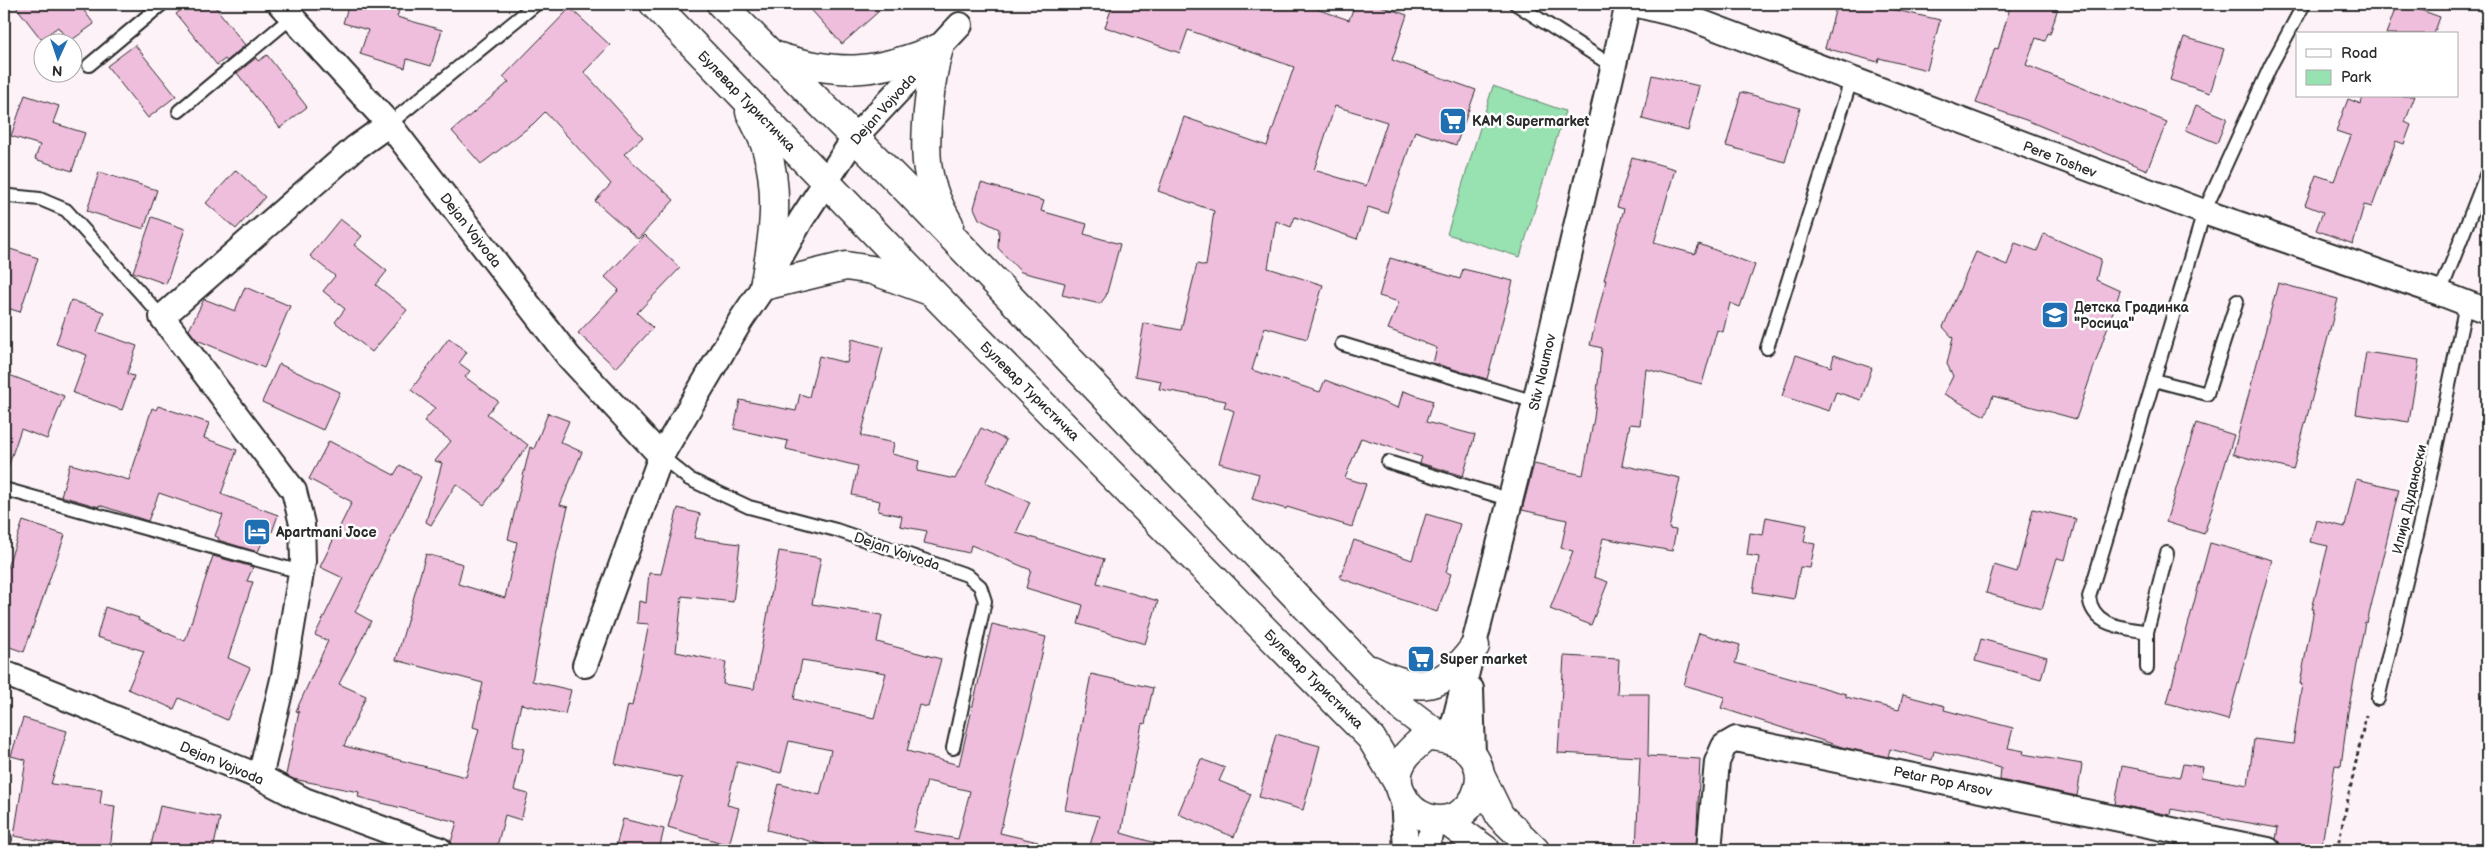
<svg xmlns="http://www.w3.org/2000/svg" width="2491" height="854" font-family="'Balsamiq Sans',sans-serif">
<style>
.green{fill:#98e1b1;stroke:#62866e}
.building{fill:#f0bedd;stroke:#2b2b2b;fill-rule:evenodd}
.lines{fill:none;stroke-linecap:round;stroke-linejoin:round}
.service-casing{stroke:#2b2b2b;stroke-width:16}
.minor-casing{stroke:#2b2b2b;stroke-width:28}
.secondary-casing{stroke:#2b2b2b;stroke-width:31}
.path{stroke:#2b2b2b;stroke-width:3;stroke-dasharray:4 4;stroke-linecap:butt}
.service{stroke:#fff;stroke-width:12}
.minor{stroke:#fff;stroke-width:24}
.secondary{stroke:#fff;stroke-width:28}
.labels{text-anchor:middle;stroke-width:5;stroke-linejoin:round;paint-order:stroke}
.street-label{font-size:14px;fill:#2b2b2b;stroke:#fff}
.poi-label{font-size:14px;font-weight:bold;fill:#2b2b2b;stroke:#fff;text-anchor:start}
</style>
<rect width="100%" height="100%" fill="#fcf2f8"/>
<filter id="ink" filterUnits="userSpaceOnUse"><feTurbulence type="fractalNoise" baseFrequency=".02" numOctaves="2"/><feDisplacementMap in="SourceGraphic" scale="10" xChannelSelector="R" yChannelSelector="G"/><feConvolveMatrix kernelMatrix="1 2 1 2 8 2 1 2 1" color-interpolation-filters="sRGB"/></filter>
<g filter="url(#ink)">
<polygon class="green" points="1493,86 1565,111 1520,257 1447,234"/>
<g class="building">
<polygon points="14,4 88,4 82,8 94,24 69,42 58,27 41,39"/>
<polygon points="189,4 213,4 245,45 227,61 225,59 217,65 176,14"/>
<polygon points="349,4 401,4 397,17 442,30 431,66 407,59 405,68 360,54 368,30 343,23"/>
<polygon points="806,4 887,4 842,44"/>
<path d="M1113,4h189l47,16 6,-16h20l32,11 -15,45 84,30 -20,55 -41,-14 -28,82 -19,-6 -11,32 -62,-22 -4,10 -15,-6 -8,47 55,17 -16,54 -42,-12 -13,43 68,22 5,-12 73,28 5,-17 30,10 -7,21 49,13 -12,41 -43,-13 2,-6 -61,-19 -16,40 21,6 -14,43 -65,-20 -1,2 -34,-10 7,-25 -40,-11 15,-52 -10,-4 2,-6 -67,-12 2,-8 -26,-5 9,-53 37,7 16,-66 9,2 8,-55 -56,-20 26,-74 83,29 27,-79 -106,-37 -8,23 -75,-26zM1335,106l52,16 -21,64 -52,-16z"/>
<polygon points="1837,4 1869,4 1940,20 1927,70 1879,58 1878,62 1825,48"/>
<polygon points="2011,4 2059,4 2050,34 2048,33 2045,41 2036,38 2026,65 2167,122 2147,170 2026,120 1976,103 1995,48 1998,49"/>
<polygon points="2397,4 2404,4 2440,17 2434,34 2386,34"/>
<polygon points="570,8 610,45 584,72 643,137 624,154 674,200 638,239 595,201 611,184 545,112 533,124 481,164 452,131 509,82 503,77"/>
<polygon points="2184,37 2224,49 2210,93 2170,80"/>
<polygon points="135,45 176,96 148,118 107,66"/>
<polygon points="267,55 307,107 280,128 237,73 256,58 258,61"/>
<polygon points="1652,75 1699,86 1688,131 1642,119"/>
<polygon points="1741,92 1800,108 1785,162 1726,146"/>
<polygon points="25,95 59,106 53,123 85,133 72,171 35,159 40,145 11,136"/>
<polygon points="2363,96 2415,96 2405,122 2411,125 2404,144 2396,141 2372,207 2364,205 2353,244 2316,230 2323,212 2305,205 2316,175 2334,181 2351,136 2336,131 2348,99 2361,104"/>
<polygon points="2196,105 2227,118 2217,143 2186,130"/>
<polygon points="1632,157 1675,169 1654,243 1695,254 1699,244 1755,265 1740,307 1730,303 1723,332 1717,330 1702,384 1646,369 1640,425 1630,424 1622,465 1680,478 1669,529 1676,530 1672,551 1603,538 1594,577 1608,582 1591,625 1550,609 1573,551 1561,548 1567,520 1522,510 1534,464 1583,475 1594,418 1602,348 1590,345 1606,280 1604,280 1624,209 1617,207"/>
<polygon points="236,170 265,197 236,229 206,203"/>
<polygon points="99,172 157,190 144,229 87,211"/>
<polygon points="981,183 1044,201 1041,211 1087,224 1084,234 1120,244 1106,296 1100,304 1062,295 1065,283 1021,272 998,248 999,229 979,219 974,208"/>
<polygon points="152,217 185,229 166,284 133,272"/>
<polygon points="340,219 362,236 354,245 387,271 376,285 407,310 372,352 335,322 345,309 323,291 335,276 310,256"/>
<polygon points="2044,234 2101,259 2096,280 2120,291 2076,419 1993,396 1985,416 1944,394 1953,376 1947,364 1953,338 1943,327 1976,252 2007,265 2015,243 2037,251"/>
<polygon points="645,235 680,268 637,313 653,328 616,368 578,333 619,290 605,277"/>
<polygon points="4,247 38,258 20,312 4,307"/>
<polygon points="1390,258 1460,279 1463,269 1513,281 1487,379 1433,363 1437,348 1388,329 1399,302 1379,296"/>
<polygon points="2278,283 2338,299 2293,470 2233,454"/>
<polygon points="245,287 290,306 264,368 197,340 189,330 204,299 235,311"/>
<polygon points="71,300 104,312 97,332 137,346 127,374 134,376 122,410 73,393 87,355 56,344"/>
<polygon points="449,338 467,352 459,363 470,371 465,377 498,401 487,414 528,445 484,505 456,484 431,525 426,522 442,463 435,461 451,441 424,421 435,408 411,390"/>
<polygon points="852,339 883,347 861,436 894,443 892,454 919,461 917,471 955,479 981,428 1006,440 985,483 1030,502 1016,533 1104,559 1097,583 1158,601 1145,644 1078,624 1083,605 1026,588 1031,570 971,545 969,553 924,543 927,531 900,526 902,516 878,511 880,501 852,495 858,466 786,449 788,441 734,429 740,400 796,411 800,394 809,397 819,356 847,363"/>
<polygon points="2366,352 2419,360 2409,422 2356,414"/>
<polygon points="1796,355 1831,367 1834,355 1872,368 1861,400 1836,392 1829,411 1782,396"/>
<polygon points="279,364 340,392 323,430 262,402"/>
<polygon points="4,373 64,396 47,439 21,429 8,467 4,466"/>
<polygon points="158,406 209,423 204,438 237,450 221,494 278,515 272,532 267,531 258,552 218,540 219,538 215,536 223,515 159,493 148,521 99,505 99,507 61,496 70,464 129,480 152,408 156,410"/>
<polygon points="548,413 569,421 560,442 582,452 560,505 568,507 555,560 532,681 571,690 565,714 521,704 512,746 524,749 514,790 528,794 521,820 505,815 496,850 470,850 453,846 451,842 457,822 358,797 359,792 293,779 286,775 299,712 296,711 328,641 315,635 343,578 320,567 352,502 309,479 329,441 394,475 400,465 421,477 355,612 371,621 339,684 366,696 344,746 466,777 479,729 473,727 483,683 396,660 426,554 463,564 458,584 505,598 517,542 508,539 530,447 534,449"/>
<polygon points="2196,423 2234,435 2204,534 2166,522"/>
<polygon points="2356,479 2399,489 2367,623 2365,622 2348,712 2341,766 2335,765 2321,850 2281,848 2276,839 2278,828 2171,809 2170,815 2115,804 2122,766 2180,777 2183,764 2203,767 2201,777 2248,785 2254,739 2293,744 2302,684 2300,684 2314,609 2312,609 2328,546 2310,542 2316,520 2345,527"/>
<path d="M678,508l22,6 -6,24 46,6 -7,58 -51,-6 -6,56 50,10 -3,22 31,5 25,-138 42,7 -9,46 70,11 -5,27 64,17 -13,48 -9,-2 -12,46 52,14 33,-141 54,13 -46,196 38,9 -1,8h-214l2,-5 -58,-15 12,-46 41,11 11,-45 -42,-9 -8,32 -44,-11 -10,43 12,3 -10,37 -61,-18 14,-49 -67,-14 13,-59 4,1 17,-82 -12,-1 2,-22 7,2 3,-30 12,1zM802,660l84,13 -12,45 -80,-19zM927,781l43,10 -12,48 -45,-8z"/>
<polygon points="2033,509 2076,519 2065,560 2057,558 2042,609 1986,593 1994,565 2017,572"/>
<polygon points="1426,514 1460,524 1446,572 1451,574 1437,612 1340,578 1354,540 1412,560"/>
<polygon points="1766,517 1807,525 1804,542 1815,544 1810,568 1800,567 1794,599 1753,592 1759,557 1747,555 1750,533 1763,535"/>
<polygon points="23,521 65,535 24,652 4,645 4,577"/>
<polygon points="2210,543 2272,560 2228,720 2167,703"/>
<polygon points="213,556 253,567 247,581 253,582 228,658 250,668 227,720 179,698 174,709 128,689 144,651 97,637 105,607 139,618 138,620 185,641"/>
<polygon points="1699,633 1740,645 1735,663 1846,694 1846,697 1899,710 1903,695 1945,706 1944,710 2013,728 2008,748 2024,751 2023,754 2082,764 2077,796 2000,780 2001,768 1934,751 1932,760 1890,749 1888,757 1842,747 1721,708 1725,697 1684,685"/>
<polygon points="1981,639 2047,657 2041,679 1975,661"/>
<polygon points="1564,656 1619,659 1617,694 1649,694 1648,756 1700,759 1696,850 1636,850 1640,757 1558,753"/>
<polygon points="1091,674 1153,688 1145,724 1142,723 1121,833 1162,845 1161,850 1108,850 1090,845 1099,816 1065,810"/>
<polygon points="23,718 67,731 51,784 102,789 100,804 115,806 110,850 67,850 68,845 14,836 26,760 11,756"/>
<polygon points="1276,734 1320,746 1303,810 1259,797"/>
<polygon points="1201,759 1225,768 1219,781 1251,794 1234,837 1178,814"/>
<polygon points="160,806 220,818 213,850 150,850"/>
<polygon points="623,819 664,829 659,850 615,850"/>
</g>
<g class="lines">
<g class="service-casing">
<g id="service">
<polyline points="1516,4 1614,67"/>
<polyline points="89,65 162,4"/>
<polyline points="179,111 292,17"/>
<polyline points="389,124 536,4"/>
<polyline points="10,196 40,199 66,210 162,317"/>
<polyline points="2440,293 2487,173"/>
<polyline points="1342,344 1535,402"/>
<polyline points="1767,348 1851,80"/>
<polyline points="2154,380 2207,394 2237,301"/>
<polyline points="661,456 689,479 749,507 836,530 967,575 980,586 985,601 953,748"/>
<polyline points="1388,462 1511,500"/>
<polyline points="4,489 301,572"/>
<path d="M2147,632c-24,-5 -54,-5 -58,-35l115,-385 67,-147 33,-61"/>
<polyline points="2147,668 2147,632 2167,553"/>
<polyline points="2378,699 2423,510 2466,304"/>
<polyline points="4,839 5,839"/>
</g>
</g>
<g class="minor-casing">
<g id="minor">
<polyline points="280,4 389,124 569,357 661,456"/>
<polyline points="1634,4 1687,17 2204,212 2440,293 2487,311"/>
<polyline points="585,665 661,456 741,320 764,286 801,220 855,137 960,25"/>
<polyline points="4,673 260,777 304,800 440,850"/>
<polyline points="1471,689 1473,755"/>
<polyline points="1450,739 1535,402 1628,4"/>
<polyline points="260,777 284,675 303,561 302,524 294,491 162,317 355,148 389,124"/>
<polyline points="1403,798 1406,850"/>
<polyline points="1423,850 1438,820"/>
<polyline points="1709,850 1717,762 1724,746 1736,739 2268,850"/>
</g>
</g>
<g class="secondary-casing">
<g id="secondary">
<polyline points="654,4 932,292 1371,738 1398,783"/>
<polyline points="721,4 909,192 1404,709 1441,737"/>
<path d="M939,48c-9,30 -16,91 -11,122 3,20 11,37 21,54"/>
<path d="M776,56c65,21 101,17 163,-8"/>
<path d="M750,112c6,13 14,26 17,39 13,43 6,91 -3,135l82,-20 26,4 55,20"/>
<path d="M1372,670c47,24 73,20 103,-24"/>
<path d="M1426,737c92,2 50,109 -7,77 -11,-6 -19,-19 -21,-31 -3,-21 13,-34 28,-46z"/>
<polyline points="1481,777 1500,816 1535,850"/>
<polyline points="1445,820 1486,850"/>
</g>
</g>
<polyline class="path" points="2337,850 2366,715"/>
<use href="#service" class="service"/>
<use href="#minor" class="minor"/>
<use href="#secondary" class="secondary"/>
</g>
</g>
<defs>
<g id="supermarket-square" transform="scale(1.4375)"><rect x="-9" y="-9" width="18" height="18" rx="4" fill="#1f6fb2" stroke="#fff"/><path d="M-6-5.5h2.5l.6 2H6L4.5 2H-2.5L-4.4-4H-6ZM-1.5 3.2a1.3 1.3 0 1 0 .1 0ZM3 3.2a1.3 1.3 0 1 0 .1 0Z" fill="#fff"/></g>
<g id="school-square" transform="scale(1.4375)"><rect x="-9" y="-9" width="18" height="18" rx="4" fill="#1f6fb2" stroke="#fff"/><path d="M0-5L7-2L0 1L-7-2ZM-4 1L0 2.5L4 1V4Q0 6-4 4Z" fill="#fff"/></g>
<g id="hotel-square" transform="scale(1.4375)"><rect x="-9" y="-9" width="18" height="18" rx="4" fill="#1f6fb2" stroke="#fff"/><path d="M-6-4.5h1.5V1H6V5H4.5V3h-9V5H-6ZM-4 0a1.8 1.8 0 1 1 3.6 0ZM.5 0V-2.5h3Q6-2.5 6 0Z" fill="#fff"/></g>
</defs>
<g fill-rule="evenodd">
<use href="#supermarket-square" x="1453" y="121"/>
<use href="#school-square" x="2055" y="315"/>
<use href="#hotel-square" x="257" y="532"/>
<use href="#supermarket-square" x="1421" y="659"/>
</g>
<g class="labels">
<g class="street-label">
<text transform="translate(747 101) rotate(46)" y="5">Булевар Туристичка</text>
<text transform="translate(883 109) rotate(-48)" y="5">Dejan Vojvoda</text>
<text transform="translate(2060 159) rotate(21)" y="5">Pere Toshev</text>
<text transform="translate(471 230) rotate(52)" y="5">Dejan Vojvoda</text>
<text transform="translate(1542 372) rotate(-77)" y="5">Stiv Naumov</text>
<text transform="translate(1030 391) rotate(45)" y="5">Булевар Туристичка</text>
<text transform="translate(2409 499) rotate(-77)" y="5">Илија Дуданоски</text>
<text transform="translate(897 551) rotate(19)" y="5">Dejan Vojvoda</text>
<text transform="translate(1314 679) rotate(45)" y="5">Булевар Туристичка</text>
<text transform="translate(222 763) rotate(23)" y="5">Dejan Vojvoda</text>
<text transform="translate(1943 781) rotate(12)" y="5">Petar Pop Arsov</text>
</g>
<g class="poi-label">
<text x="1472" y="126">KAM Supermarket</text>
<text x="2074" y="312">Детска Градинка<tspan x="2074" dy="16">"Росица"</tspan></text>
<text x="276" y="537">Apartmani Joce</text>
<text x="1440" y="664">Super market</text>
</g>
</g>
<rect width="2491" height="854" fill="none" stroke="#fff" stroke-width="20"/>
<rect x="10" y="10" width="2471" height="834" fill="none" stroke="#2b2b2b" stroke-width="2" filter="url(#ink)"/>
<rect x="2296" y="32" width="162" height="65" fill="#ffffff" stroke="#aaaaaa"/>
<rect x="2306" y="49" width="25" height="8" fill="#ffffff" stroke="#aaaaaa"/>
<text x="2341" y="58" font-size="15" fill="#2b2b2b">Road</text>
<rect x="2306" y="70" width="25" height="15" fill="#98e1b1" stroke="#aaaaaa"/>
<text x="2341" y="82" font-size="15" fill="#2b2b2b">Park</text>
<g transform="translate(58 58) rotate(183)"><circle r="24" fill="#ffffff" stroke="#aaaaaa"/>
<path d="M0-4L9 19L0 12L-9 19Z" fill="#1f6fb2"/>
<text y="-8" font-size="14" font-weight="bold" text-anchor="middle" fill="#2b2b2b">N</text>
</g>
</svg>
